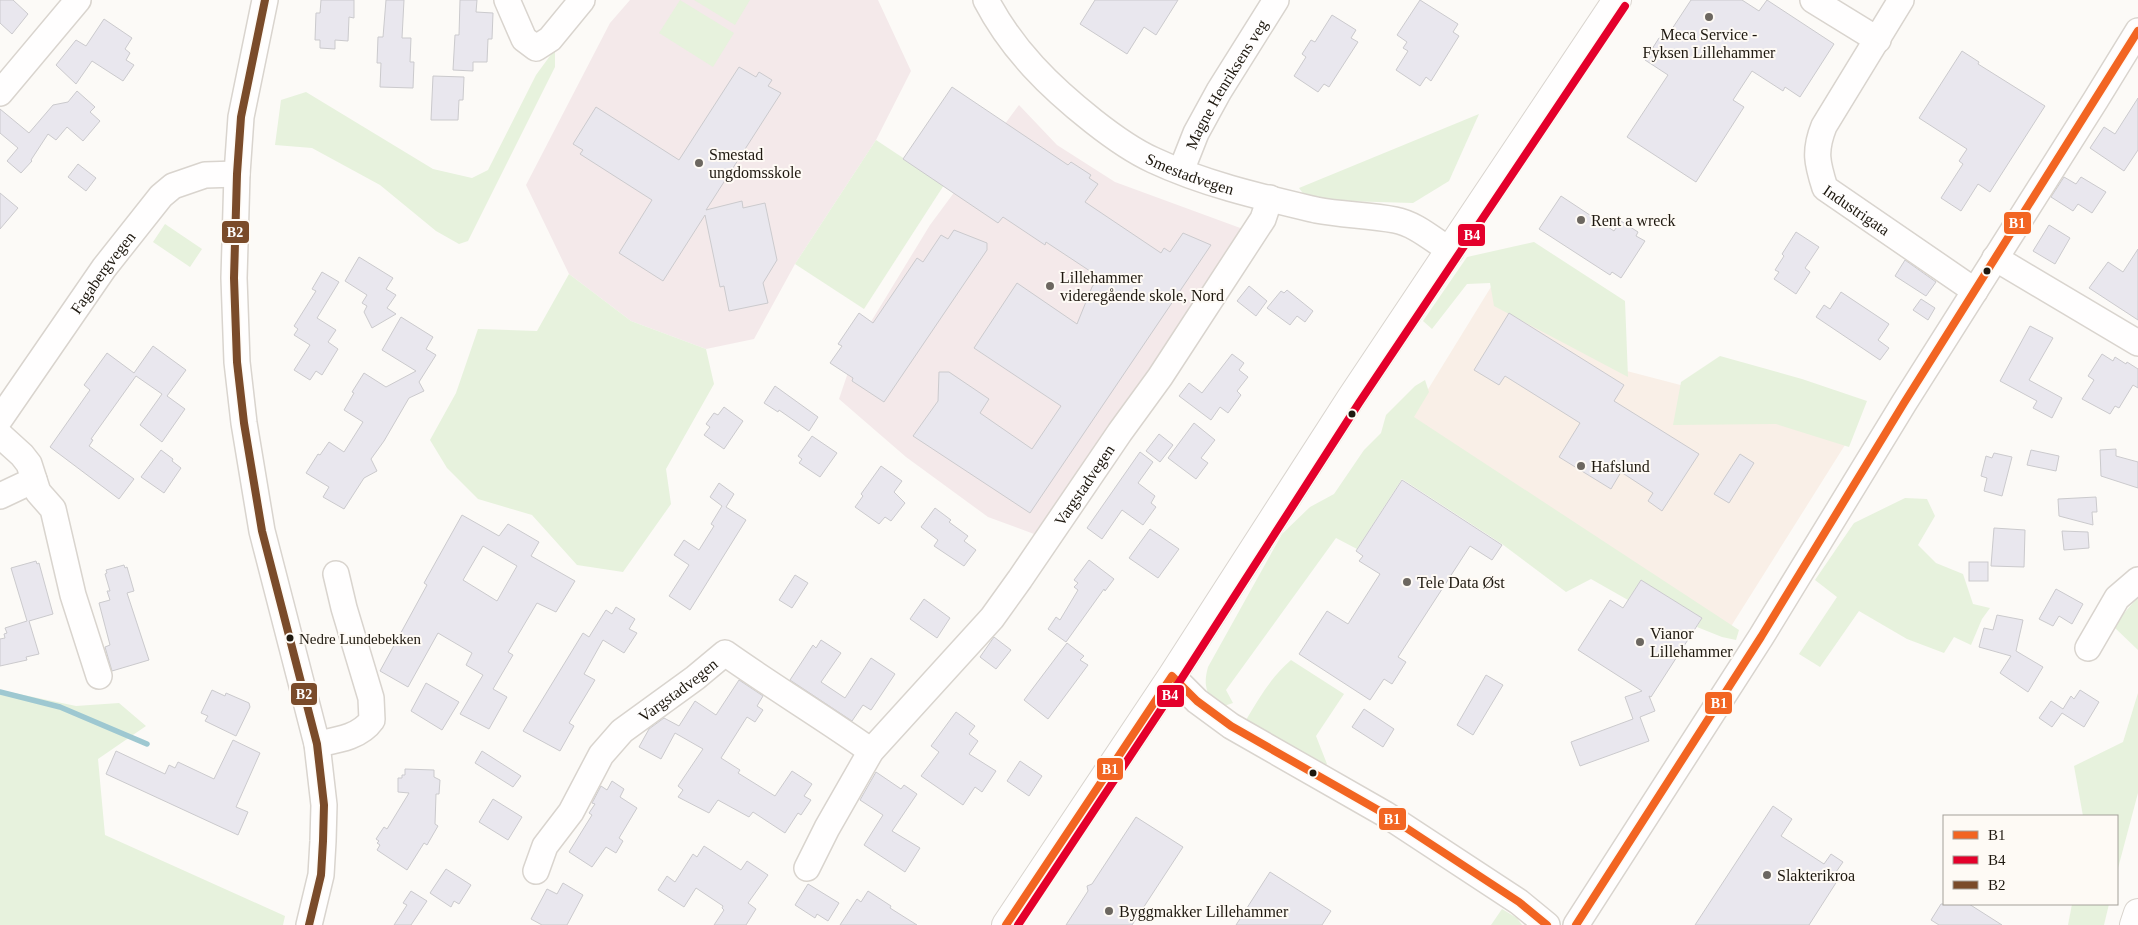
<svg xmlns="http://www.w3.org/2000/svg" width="2138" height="925" font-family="'Times New Roman',serif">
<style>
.commercial{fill:#f9efe7}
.education{fill:#f4e9ea}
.green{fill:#e7f2dd}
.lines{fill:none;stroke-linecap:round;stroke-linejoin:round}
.stream{stroke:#9ec8d1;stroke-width:5.5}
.building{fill:#e9e7ee;stroke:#cbcacd;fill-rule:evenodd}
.minor-casing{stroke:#d9d4ce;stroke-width:28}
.major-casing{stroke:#d9d4ce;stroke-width:30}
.minor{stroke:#fffefe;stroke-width:25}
.major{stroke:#fffefe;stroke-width:28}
.bus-1-casing{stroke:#fefaf5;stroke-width:11}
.bus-2-casing{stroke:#fefaf5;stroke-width:11}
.bus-3-casing{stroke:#fefaf5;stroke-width:11}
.bus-1{stroke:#f26522;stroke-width:8}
.bus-2{stroke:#e4002b;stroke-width:8}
.bus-3{stroke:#7a4b2a;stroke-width:8}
.poi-dot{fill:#6c6760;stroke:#fefaf5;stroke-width:2}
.bus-dot{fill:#1e180f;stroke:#fefaf5;stroke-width:2}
.labels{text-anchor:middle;stroke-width:4;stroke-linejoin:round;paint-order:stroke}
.bus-label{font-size:15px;fill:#1e180f;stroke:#fefaf5;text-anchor:start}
.poi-label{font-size:16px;fill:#1e180f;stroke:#fefaf5;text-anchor:start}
.street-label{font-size:16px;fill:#1e180f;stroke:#fefaf5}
.line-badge{stroke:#fefaf5;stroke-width:2}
.badge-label{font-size:14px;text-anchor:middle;font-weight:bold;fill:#fff}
</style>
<rect width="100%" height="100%" fill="#fcfaf7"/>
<polygon class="commercial" points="1494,282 1623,370 1692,388 1850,437 1730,628 1411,417"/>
<g class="education">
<polygon points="630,0 878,0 911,71 876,140 795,264 754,339 706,349 631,321 569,274 526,185 610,23"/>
<polygon points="1019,105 1057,145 1115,182 1243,229 1152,371 1034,534 988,517 906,457 839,399 858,343 930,225"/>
</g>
<g class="green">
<polygon points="680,0 734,33 713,67 659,33"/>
<polygon points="694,0 750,0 735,25"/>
<polygon points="555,49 555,67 468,241 459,244 436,231 380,185 312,148 275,145 281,100 306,92 433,169 472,178 488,170 536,75"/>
<polygon points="1479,114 1449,181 1413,203 1308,200 1299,188"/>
<polygon points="876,140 944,185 864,309 795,264"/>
<polygon points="165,224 202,249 190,267 153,242"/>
<polygon points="1534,242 1625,301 1628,377 1494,306 1490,283 1467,284 1432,329 1423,321 1467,257"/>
<polygon points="569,274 631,321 706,349 714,384 666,469 671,504 623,572 577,565 532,515 478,499 447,468 430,440 456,393 478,329 537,331"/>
<polygon points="1720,356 1802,379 1867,401 1849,447 1776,424 1673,425 1681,382"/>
<path d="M1425,380l4,12 -15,25 325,213 -3,10 -14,-3 -25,-10 5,-9 -61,-38 -13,20 -37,-21 -25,13 -64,-48 -100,-65 -45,70 -21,-11 -110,152 7,13 -9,3 -11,-3c-8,-14 -9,-21 -5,-36l74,-133 28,-27 24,-13 30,-44 17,-17 5,-18 29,-29z"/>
<polygon points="1905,498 1927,499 1935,516 1918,545 1936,563 1963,574 1973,604 1990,608 1982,619 1971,645 1954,637 1944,653 1907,639 1859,611 1820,667 1799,654 1837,597 1815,580 1854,523"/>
<polygon points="2138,597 2138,650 2113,626"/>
<path d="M1291,660l53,34 -28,42 11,28 -11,5 -66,-41 -4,-8c13,-22 26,-44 45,-60z"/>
<polygon points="0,690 76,706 119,703 146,726 98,759 105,835 285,916 283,925 0,925"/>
<polygon points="2138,693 2138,793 2117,872 2117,816 2083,816 2074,766 2123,742"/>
<polygon points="2072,904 2109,904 2104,925 2068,925"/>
<polygon points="1502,909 1517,918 1522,925 1491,925"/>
</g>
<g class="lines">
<polyline class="stream" points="0,692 60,707 147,744"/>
</g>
<g class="building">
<polygon points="0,0 13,0 28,14 12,34 0,23"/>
<polygon points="321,0 354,0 354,18 349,17 348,41 335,40 335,49 320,48 320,40 315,40 316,13 320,13"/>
<polygon points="386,0 404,0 402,38 411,38 410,62 414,62 413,88 380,87 381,63 377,63 378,37 383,37"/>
<polygon points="460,0 477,0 476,12 493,13 492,39 488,39 487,62 473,62 473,71 453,70 455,35 459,35"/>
<polygon points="1095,0 1178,0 1156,35 1144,27 1127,54 1080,24"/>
<polygon points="1420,0 1458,24 1453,32 1459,36 1431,81 1426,77 1420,86 1396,70 1408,51 1403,48 1407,42 1397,35"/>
<polygon points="1691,0 1742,0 1759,11 1767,0 1834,44 1800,97 1785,87 1783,91 1752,71 1733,100 1744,107 1696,182 1627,137 1668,75 1645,60 1659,38 1664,41"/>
<polygon points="1332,15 1356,30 1351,38 1358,42 1329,87 1324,84 1318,92 1294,76 1306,57 1302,54 1311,40 1315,42"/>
<polygon points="104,19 132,38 125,49 130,53 126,60 134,65 123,81 92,61 76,84 56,65 76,40 86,46"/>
<polygon points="1962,51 1979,62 1978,64 2045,106 1990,192 1978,184 1961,211 1941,198 1963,164 1959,161 1967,149 1919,118"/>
<polygon points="739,67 756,77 759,72 772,80 768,86 781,93 706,210 742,201 743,208 765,203 777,260 763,283 768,303 729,311 724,286 720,287 705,215 663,281 619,253 652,200 580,154 583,150 573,144 596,107 679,160"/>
<polygon points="433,76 464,77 463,100 459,100 458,120 431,120"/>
<polygon points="952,87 1068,165 1071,162 1091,175 1089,178 1098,184 1085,202 1161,253 1164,248 1170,252 1183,233 1211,245 1030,513 913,436 938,401 939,372 949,372 989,399 980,413 1032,449 1061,406 974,348 1017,283 1077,324 1092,287 1097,280 1095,278 1096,275 1046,242 1045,245 1003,217 998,223 903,159"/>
<polygon points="77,91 95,107 90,112 100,121 83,141 67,127 56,140 48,134 31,160 32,161 21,173 7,161 18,148 0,133 0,109 29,133 53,105 68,102"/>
<polygon points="2138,98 2138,150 2124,171 2090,148 2104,127 2115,134"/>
<polygon points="78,164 96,178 86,191 68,177"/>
<polygon points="2064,177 2076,184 2081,177 2106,192 2092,213 2078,204 2073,211 2051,197"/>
<polygon points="0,193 18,208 0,229"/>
<polygon points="1561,196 1614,231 1621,221 1638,232 1636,236 1645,241 1621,278 1612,272 1610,275 1539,229"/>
<polygon points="2049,225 2070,238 2055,264 2033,251"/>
<polygon points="954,230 987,243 987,250 884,402 852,381 853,378 830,363 842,346 838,344 859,313 873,323 917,258 923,262 941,235 948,239"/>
<polygon points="1796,232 1819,247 1805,268 1810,272 1796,294 1774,279 1779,272 1775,270 1784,256 1782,254"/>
<polygon points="2138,249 2138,320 2089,288 2108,262 2123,272"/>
<polygon points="359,257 393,278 386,289 396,295 387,308 396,314 372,328 364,312 367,306 362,303 367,295 345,281"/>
<polygon points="1905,260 1936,282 1926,296 1895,276"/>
<polygon points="322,272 339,282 317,318 336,330 328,342 338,349 322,375 316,371 310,380 294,370 310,345 294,335 298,329 294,326 316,291 312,289"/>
<polygon points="1249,286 1267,301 1256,316 1237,301"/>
<polygon points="1287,290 1313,311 1305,322 1297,316 1290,325 1267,308 1281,291 1284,293"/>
<polygon points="1841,292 1889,324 1878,340 1889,348 1880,360 1816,317 1824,305 1830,309"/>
<polygon points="1921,299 1935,308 1928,320 1913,310"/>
<polygon points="1509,313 1624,385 1614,401 1699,454 1662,511 1648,501 1653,493 1621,472 1611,489 1559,457 1580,423 1505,376 1499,385 1474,370"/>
<polygon points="401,317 433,337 426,349 436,355 419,382 424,391 409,398 384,441 371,459 377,471 364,478 344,509 323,497 329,487 306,473 318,454 320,455 329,442 344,452 363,422 344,410 354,393 352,392 364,373 386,387 416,371 382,350"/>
<polygon points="2030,326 2053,338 2029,380 2062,398 2052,418 2033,408 2037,401 2000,381"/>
<polygon points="153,346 186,370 167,396 185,409 162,442 140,425 162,394 136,376 91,439 93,440 89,446 134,479 119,499 50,447 90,390 84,385 107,353 134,373"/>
<polygon points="1232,354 1244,363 1239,370 1248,377 1237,391 1241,395 1228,413 1220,407 1211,420 1179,396 1189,383 1202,393"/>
<polygon points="2102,354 2113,361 2115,357 2126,364 2127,362 2138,369 2138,388 2133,385 2119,408 2115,406 2110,414 2082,399 2094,380 2088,376"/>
<polygon points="775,386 818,417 809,431 779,410 778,412 764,403"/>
<polygon points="724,407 743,421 724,449 704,435 710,427 706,424 714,413 718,415"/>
<polygon points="1194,423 1215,440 1201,458 1208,463 1196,479 1168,458"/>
<polygon points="1159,434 1173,445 1160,462 1146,451"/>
<polygon points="812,436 837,453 820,477 799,463 802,459 798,456"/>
<polygon points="2116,449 2116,456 2138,462 2138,488 2101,476 2100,450"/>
<polygon points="161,450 173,459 172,461 181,468 164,493 141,477"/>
<polygon points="2031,450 2059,456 2056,471 2027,465"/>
<polygon points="1140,452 1153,462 1138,483 1155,496 1151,503 1156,507 1143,525 1122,510 1102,539 1087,528"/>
<polygon points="1994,453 2012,457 2002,496 1984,491 1987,478 1981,476 1986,456 1992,458"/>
<polygon points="1740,454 1754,463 1729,503 1714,494"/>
<polygon points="881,466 902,481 894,492 905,503 891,521 885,517 879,524 855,507 863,496 861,494"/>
<polygon points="1402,480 1502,545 1492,560 1470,546 1398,657 1406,662 1392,684 1384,679 1370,700 1299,654 1327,611 1348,624 1380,574 1359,561 1363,556 1356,551"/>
<polygon points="719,483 734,494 726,507 746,520 690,610 669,596 689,565 674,555 684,540 699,550 714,526 711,524 722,506 710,497"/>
<polygon points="2096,497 2097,512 2092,512 2093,525 2059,516 2058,499"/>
<polygon points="935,508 951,520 949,522 968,536 964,541 976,550 964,566 934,546 938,540 921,527"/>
<path d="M462,515l37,21 9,-12 31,18 -8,14 44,25 -19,31 -19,-9 -29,49 5,3 -20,34 14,8 -18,32 -29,-15 23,-39 -17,-10 6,-12 -34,-20 -30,54 -28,-16 47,-86 -3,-2zM483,546l34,20 -20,35 -34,-21z"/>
<polygon points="1994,528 2025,530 2024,567 1991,566"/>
<polygon points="1150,529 1179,549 1158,578 1129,558"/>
<polygon points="2062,531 2088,532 2089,548 2064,550"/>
<polygon points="1089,560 1114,579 1105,591 1104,589 1066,642 1048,629 1056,617 1060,620 1078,590 1074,587 1078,583 1074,580"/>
<polygon points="36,561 37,564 39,563 53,614 29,621 39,654 26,657 27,660 0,666 0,639 5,638 4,634 7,633 5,628 27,621 11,568"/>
<rect x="1969" y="562" width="19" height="19"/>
<polygon points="124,565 125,568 127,567 134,591 127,593 149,660 112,671 105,647 110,645 99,603 110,600 107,591 110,591 105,574 107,573 106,570"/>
<polygon points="795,575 808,583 792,608 779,600"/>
<polygon points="1641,580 1702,618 1651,697 1649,696 1655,711 1640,717 1649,741 1580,766 1571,742 1633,719 1625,697 1642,691 1578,650 1610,600 1623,608"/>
<polygon points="2056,589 2083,604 2072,624 2059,616 2053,626 2039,619"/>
<polygon points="924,599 950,618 937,638 910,619"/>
<polygon points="616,607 635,619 629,629 637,633 624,653 603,640 584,674 595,680 569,723 574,726 560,751 523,731 583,633 589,637 606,610 612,614"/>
<polygon points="1997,615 2023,620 2016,651 2043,667 2028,692 2000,673 2011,656 1979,647 1984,628 1993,630"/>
<polygon points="994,637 1011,650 996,669 980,657"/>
<polygon points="821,640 841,653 821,682 845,698 871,658 895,674 871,710 863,705 852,721 790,680 813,645 816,648"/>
<polygon points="1067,643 1084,656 1080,660 1088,665 1048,719 1024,700"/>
<polygon points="1486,675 1503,685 1473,735 1457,725"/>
<polygon points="739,680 763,696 757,706 763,710 755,722 747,717 721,758 740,770 738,773 775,796 792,771 812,784 804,796 811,800 801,815 798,813 785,833 753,812 749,817 718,800 709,813 678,797 683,790 678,786 703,749 675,733 661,759 639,747 649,729 664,718 679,726 695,701 716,715"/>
<polygon points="426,683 459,702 442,730 411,711"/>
<polygon points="212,690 225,696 226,693 249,703 250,707 236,736 205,721 208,716 201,713"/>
<polygon points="2080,690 2099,702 2084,727 2062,713 2052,727 2039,718 2051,701 2063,709 2071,696 2074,699"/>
<polygon points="1364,709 1394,729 1383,747 1352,727"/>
<polygon points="956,712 975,726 969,734 978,741 969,754 996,771 982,792 975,787 963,805 921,776 939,752 931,746"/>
<polygon points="233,740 260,753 236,807 248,812 238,835 106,774 116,751 165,774 169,765 175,768 178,762 214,779"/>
<polygon points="482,751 521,776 513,787 475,763"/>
<polygon points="1020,761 1042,776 1029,796 1007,781"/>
<polygon points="405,769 434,770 434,777 440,780 439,794 436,794 435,824 438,826 427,845 424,843 407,870 377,850 380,845 377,843 379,841 376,839 384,827 387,829 409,793 398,792 398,778 402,778 402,775 405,775"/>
<polygon points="876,772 901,789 904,785 917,794 892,831 920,848 905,872 864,845 883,815 860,800"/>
<polygon points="612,781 624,789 620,797 637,808 619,838 623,841 616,853 606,847 592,867 569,852 592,815 589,813 595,804 592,803 601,786 607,790"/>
<polygon points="493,799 522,817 508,840 479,822"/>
<polygon points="1773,806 1792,819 1781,836 1824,864 1831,854 1843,862 1836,872 1841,875 1809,925 1695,925"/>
<polygon points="1136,817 1183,847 1132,925 1066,925 1088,891 1087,886 1092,884"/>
<polygon points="704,846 741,870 747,861 768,875 748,903 756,909 746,925 714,925 724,910 722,908 723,906 696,888 684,907 658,890 667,876 675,882 693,854 697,857"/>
<polygon points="446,869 471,885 459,904 454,901 451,907 430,893"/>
<polygon points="1270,872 1331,911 1322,925 1236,925"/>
<polygon points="563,883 583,895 567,925 542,925 531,919 547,889 557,894"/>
<polygon points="808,884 839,903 828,921 817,914 815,918 795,905"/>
<polygon points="411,891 427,901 411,925 394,925 407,905 403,903"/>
<polygon points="868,891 891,906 890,908 917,925 840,925 857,899 861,902"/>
<polygon points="1941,904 1969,904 2002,925 1939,925 1931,920"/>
</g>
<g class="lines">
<g class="minor-casing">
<g id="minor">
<polyline points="265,0 241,117 237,174 234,278 237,362 244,423 262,531 317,744 324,805 323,841 321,875 309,925"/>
<polyline points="507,0 524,39 536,48 550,39 582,0"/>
<path id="s1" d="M986,0c26,50 64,87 107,121 19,15 38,29 60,39 51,24 108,37 163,50 26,5 53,5 79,10 21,4 38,20 56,31"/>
<polyline points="1813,0 1878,40"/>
<path id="s2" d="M1901,0l-77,126c-10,25 -7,37 1,62l150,103"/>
<polyline points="0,93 78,0"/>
<path id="s3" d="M1181,171l15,-38 23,-42 57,-91"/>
<polyline points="1995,258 2138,343"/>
<path id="s4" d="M0,419l104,-151 57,-72 12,-10 32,-11 32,-1"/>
<polyline points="0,435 22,455 29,464 38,492 53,509 73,595 99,676"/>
<polyline points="0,496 34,480"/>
<polyline points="2088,648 2117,598 2138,580"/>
<polyline points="1172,676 1197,701 1231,726 1385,814 1519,902 1547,925"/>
<path d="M317,744c21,-4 43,-7 55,-24l-1,-22 -27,-90 -8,-34"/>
<path id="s5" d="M807,868l20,-40 44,-77 121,-133 28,-39 100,-147 40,-55 103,-158 7,-21"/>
<path id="s6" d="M536,871l9,-25 26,-34 30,-57 21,-24 73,-53 30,-25c48,34 98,64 146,98"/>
<polyline points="1576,925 1761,637 1904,403 2095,101 2138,31"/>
</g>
</g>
<g class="major-casing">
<g id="major">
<polyline points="1006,925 1172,676 1351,398 1617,0"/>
<polyline points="2134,925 2138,913"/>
</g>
</g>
<use href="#minor" class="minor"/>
<use href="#major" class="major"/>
<g class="bus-1-casing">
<g id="bus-1">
<polyline points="1006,925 1172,676 1197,701 1231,726 1385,814 1519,902 1547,925"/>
<polyline points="1576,925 1761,637 1904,403 2138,31"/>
</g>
</g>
<g class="bus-2-casing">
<polyline id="bus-2" points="1018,925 1180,681 1359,403 1625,6"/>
</g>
<g class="bus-3-casing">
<polyline id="bus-3" points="265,0 241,117 237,174 234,278 237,362 244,423 262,531 317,744 324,805 323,841 321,875 309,925"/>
</g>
<use href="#bus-1" class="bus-1"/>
<use href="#bus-2" class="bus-2"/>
<use href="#bus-3" class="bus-3"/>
</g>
<g class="poi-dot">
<circle cx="1709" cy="17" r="5"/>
<circle cx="699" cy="163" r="5"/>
<circle cx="1581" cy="220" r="5"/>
<circle cx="1050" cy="286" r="5"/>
<circle cx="1581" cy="466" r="5"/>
<circle cx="1407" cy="582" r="5"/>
<circle cx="1640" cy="642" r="5"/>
<circle cx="1767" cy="875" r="5"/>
<circle cx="1109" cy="911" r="5"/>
</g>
<g class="bus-dot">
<circle cx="1987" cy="271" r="4.5"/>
<circle cx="1352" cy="414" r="4.5"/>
<circle cx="290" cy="638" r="4.5"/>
<circle cx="1313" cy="773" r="4.5"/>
</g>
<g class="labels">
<g class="bus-label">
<text x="299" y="644">Nedre Lundebekken</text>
</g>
<g class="poi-label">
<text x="1709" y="40" text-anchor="middle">Meca Service -<tspan x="1709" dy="18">Fyksen Lillehammer</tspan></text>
<text x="709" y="160">Smestad<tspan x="709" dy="18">ungdomsskole</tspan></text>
<text x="1591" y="226">Rent a wreck</text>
<text x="1060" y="283">Lillehammer<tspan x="1060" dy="18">videregående skole, Nord</tspan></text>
<text x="1591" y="472">Hafslund</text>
<text x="1417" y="588">Tele Data Øst</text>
<text x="1650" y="639">Vianor<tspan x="1650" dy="18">Lillehammer</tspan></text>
<text x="1777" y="881">Slakterikroa</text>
<text x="1119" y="917">Byggmakker Lillehammer</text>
</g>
<g class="street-label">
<text dy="6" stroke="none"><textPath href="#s3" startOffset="98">Magne Henriksens veg</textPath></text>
<text dy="6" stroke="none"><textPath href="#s1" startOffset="274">Smestadvegen</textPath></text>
<text dy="6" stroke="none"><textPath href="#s2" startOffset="250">Industrigata</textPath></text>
<text dy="6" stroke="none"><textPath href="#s4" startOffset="179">Fagabergvegen</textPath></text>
<text dy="6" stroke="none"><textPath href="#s5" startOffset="475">Vargstadvegen</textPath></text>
<text dy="6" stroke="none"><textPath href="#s6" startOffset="235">Vargstadvegen</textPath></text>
</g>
</g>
<g class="line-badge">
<rect x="2003" y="211" width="29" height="24" rx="5" fill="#f26522"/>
<rect x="221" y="220" width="29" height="24" rx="5" fill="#7a4b2a"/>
<rect x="1457" y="223" width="29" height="24" rx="5" fill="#e4002b"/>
<rect x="290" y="682" width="28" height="24" rx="5" fill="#7a4b2a"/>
<rect x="1156" y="684" width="29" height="24" rx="5" fill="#e4002b"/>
<rect x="1704" y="691" width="29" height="24" rx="5" fill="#f26522"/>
<rect x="1096" y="757" width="28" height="24" rx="5" fill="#f26522"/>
<rect x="1378" y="807" width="29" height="24" rx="5" fill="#f26522"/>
</g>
<g class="badge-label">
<text x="2017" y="228">B1</text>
<text x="235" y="237">B2</text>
<text x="1472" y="240">B4</text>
<text x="304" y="699">B2</text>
<text x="1170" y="700">B4</text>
<text x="1719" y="708">B1</text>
<text x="1110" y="774">B1</text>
<text x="1392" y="824">B1</text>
</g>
<rect x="1943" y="815" width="175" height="90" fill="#fefaf5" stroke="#a4a099"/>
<rect x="1953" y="831" width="25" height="8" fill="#f26522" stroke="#a4a099"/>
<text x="1988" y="840" font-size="15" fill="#1e180f">B1</text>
<rect x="1953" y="856" width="25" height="8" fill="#e4002b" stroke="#a4a099"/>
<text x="1988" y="865" font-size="15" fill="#1e180f">B4</text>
<rect x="1953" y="881" width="25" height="8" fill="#7a4b2a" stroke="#a4a099"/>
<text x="1988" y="890" font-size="15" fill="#1e180f">B2</text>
</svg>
